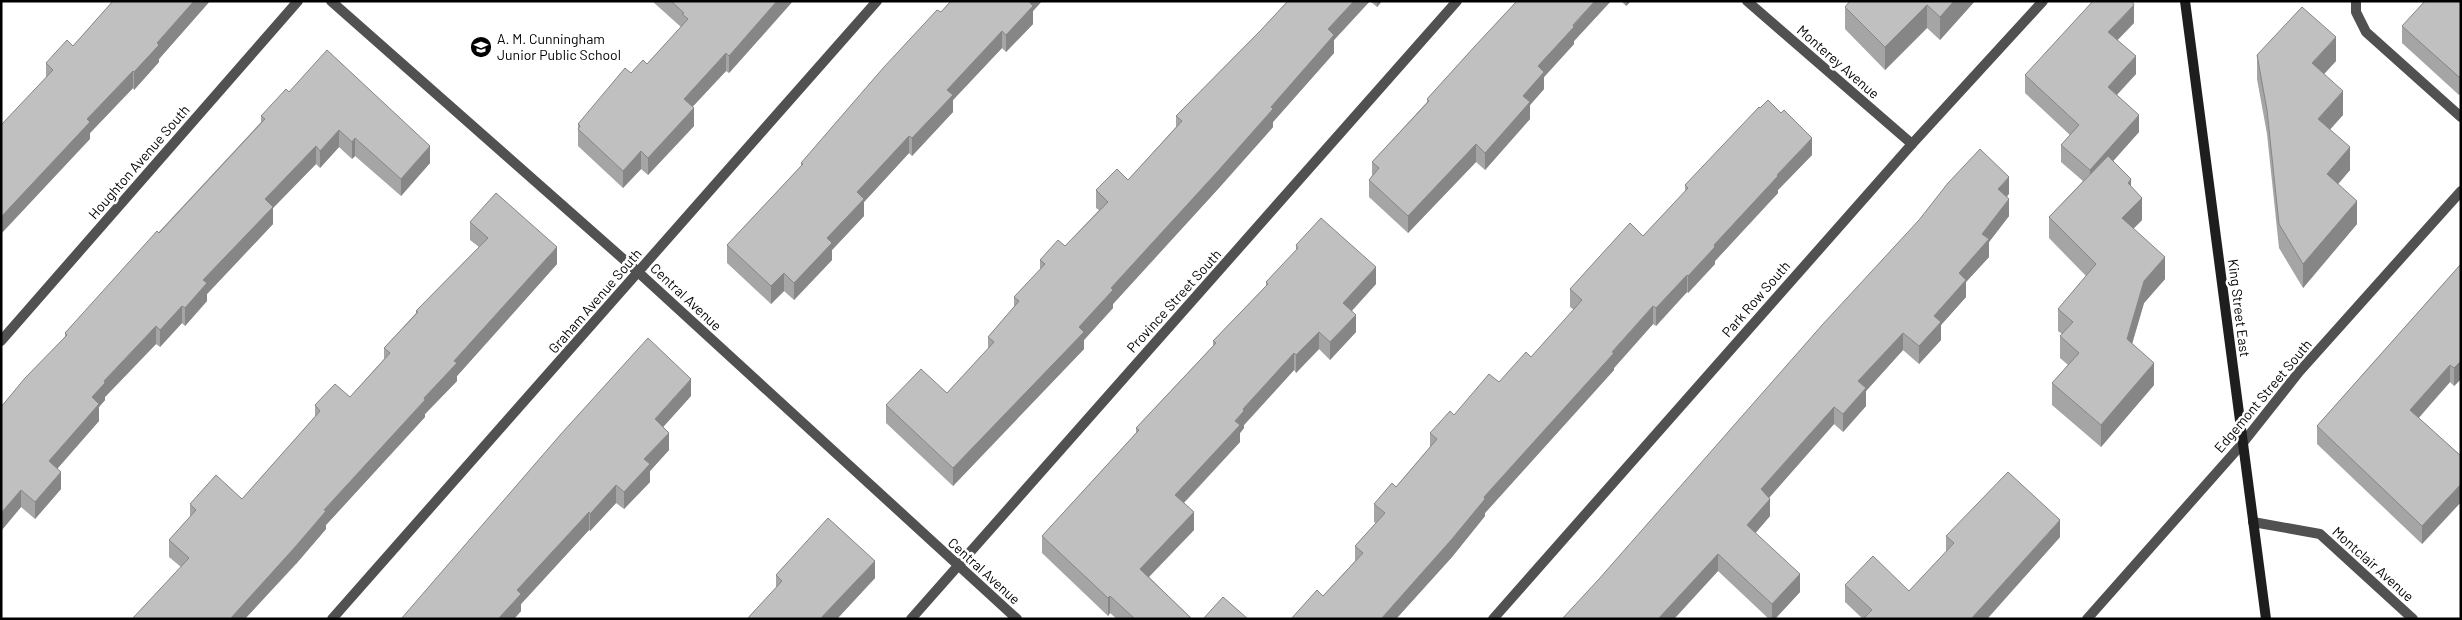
<svg xmlns="http://www.w3.org/2000/svg" width="2462" height="620" font-family="Barlow,sans-serif">
<style>
.lines{fill:none;stroke-linecap:round;stroke-linejoin:round}
.service{stroke:#515151;stroke-width:10}
.minor{stroke:#515151;stroke-width:10}
.secondary{stroke:#1e1e1e;stroke-width:10}
.wall{fill:#a5a5a5}
.shaded-wall{fill:#868686}
.building{fill:#c0c0c0;stroke:#868686}
.labels{text-anchor:middle;stroke-width:5;stroke-linejoin:round;paint-order:stroke}
.poi-label{font-size:14px;fill:#000;stroke:#fff;text-anchor:start}
.street-label{font-size:14px;fill:#000;stroke:#fff}
</style>
<rect width="100%" height="100%" fill="#fff"/>
<g class="lines">
<polyline class="service" points="2356,1 2356,12 2366,32 2461,117"/>
<g class="minor">
<polyline points="331,1 638,272 1017,619"/>
<polyline points="1747,1 1912,144"/>
<polyline points="1,341 298,1"/>
<polyline points="2253,522 2320,534 2413,619"/>
<polyline points="332,619 877,1"/>
<polyline points="911,619 1457,1"/>
<polyline points="1493,619 1912,144 2043,1"/>
<polyline points="2087,619 2242,444 2299,372 2461,191"/>
</g>
<polyline class="secondary" points="2185,1 2266,619"/>
</g>
<g class="wall">
<polygon points="113,1 210,1 159,59 159,62 134,90 133,88 90,133 90,139 46,77 46,63 73,46"/>
<polygon points="652,1 793,1 729,73 726,71 692,107 694,126 648,175 641,169 623,188 578,146 578,124 631,73 647,64 681,27"/>
<polygon points="951,1 1042,1 1033,11 1033,24 1006,52 1002,48 953,100 953,112 912,156 909,153 864,202 864,216 832,250 832,260 794,300 784,291 771,304 727,263 727,245 801,166 801,163"/>
<polygon points="1288,1 1370,1 1334,40 1334,53 1273,122 1273,127 1218,189 1113,304 1113,308 1084,340 1084,349 953,486 886,423 886,405 947,393 988,349 988,337 1014,307 1014,297 1040,270 1040,260 1065,246 1099,210 1096,208 1096,190 1128,180 1176,127 1176,116 1261,30"/>
<polygon points="1370,1 1382,1 1377,7"/>
<polygon points="1517,1 1611,1 1574,41 1574,44 1544,77 1544,89 1530,105 1530,119 1485,170 1476,162 1408,233 1369,197 1369,180 1372,176 1372,162 1427,102 1427,99"/>
<polygon points="1621,1 1631,1 1626,6"/>
<polygon points="1975,1 1940,40 1927,28 1885,70 1845,29 1845,7"/>
<polygon points="2461,1 2461,92 2459,95 2402,43 2402,26 2438,2"/>
<polygon points="2134,23 2117,40 2136,74 2117,95 2139,132 2113,161 2131,187 2142,220 2133,229 2165,279 2144,303 2132,344 2154,385 2101,447 2052,405 2052,383 2068,365 2060,358 2060,336 2062,334 2058,331 2058,309 2086,276 2049,238 2049,217 2083,181 2061,162 2061,145 2070,135 2025,93 2025,75"/>
<polygon points="2257,55 2336,61 2324,74 2343,115 2330,129 2350,170 2338,184 2357,224 2303,288 2279,248 2267,134 2257,79"/>
<polygon points="289,92 430,163 401,196 355,156 352,159 339,147 320,168 316,164 273,208 273,224 207,294 207,301 185,326 182,323 160,347 156,344 105,397 105,400 99,407 99,421 58,468 61,489 35,519 21,507 1,531 65,336 65,333 261,122 261,116"/>
<polygon points="1812,155 1778,190 1778,193 1715,261 1715,264 1688,293 1687,292 1656,326 1653,324 1614,368 1614,370 1485,513 1485,516 1452,557 1396,619 1291,619 1323,596 1355,561 1355,546 1376,523 1374,522 1374,504 1396,487 1430,447 1430,433 1499,382 1531,357 1574,310 1570,307 1570,289 1643,236 1685,192 1685,185"/>
<polygon points="2009,194 2007,197 2009,216 1989,242 1989,257 1966,282 1966,297 1941,325 1941,340 1919,364 1903,350 1866,391 1866,406 1843,432 1834,424 1769,497 1770,516 1755,533 1800,592 1775,619 1769,619 1718,571 1674,619 1562,619"/>
<polygon points="470,222 557,264 457,376 457,381 425,414 425,417 326,525 326,529 296,564 181,567 169,557 169,540 190,517 190,504 242,499 315,417 315,405 350,397 384,359 384,348 416,313 416,311 479,247 470,240"/>
<polygon points="1296,245 1376,284 1352,311 1356,332 1330,360 1319,349 1296,373 1294,370 1244,425 1244,428 1240,433 1240,442 1184,503 1194,530 1149,577 1192,619 1117,619 1110,613 1108,616 1042,553 1042,536 1136,433 1136,428 1213,346 1213,341 1266,286 1266,282 1296,251"/>
<polygon points="2461,264 2461,379 2454,386 2450,382 2418,418 2461,456 2461,502 2422,544 2317,444 2317,426"/>
<polygon points="691,396 663,427 669,450 650,471 650,482 624,509 616,503 590,531 589,530 521,604 521,611 514,619 401,619"/>
<polygon points="1946,536 2060,537 1987,619 1863,619 1845,602 1845,585 1909,591 1946,552"/>
<polygon points="776,575 875,578 837,619 747,619 776,588"/>
</g>
<g class="shaded-wall">
<polygon points="194,1 210,1 159,59 159,62 134,90 134,72 157,43"/>
<polygon points="777,1 793,1 729,73 729,56"/>
<polygon points="1026,1 1042,1 1033,11 1033,24 1006,52 1006,35"/>
<polygon points="1354,1 1370,1 1334,40 1334,53 1273,122 1273,127 1218,189 1113,304 1113,308 1084,340 1084,349 953,486 953,468 1079,327 1111,288 1271,107 1328,29"/>
<polygon points="1377,1 1382,1 1377,7"/>
<polygon points="1595,1 1611,1 1574,41 1574,44 1544,77 1544,89 1530,105 1530,119 1485,170 1485,153 1523,96 1538,66"/>
<polygon points="1626,1 1631,1 1626,6"/>
<polygon points="1954,1 1975,1 1940,40 1940,17"/>
<polygon points="1927,5 1927,28 1885,70 1885,47"/>
<polygon points="2134,5 2134,23 2108,50 2108,32"/>
<polygon points="1002,31 1002,48 953,100 953,112 912,156 912,138 947,90"/>
<polygon points="2336,37 2336,61 2312,87 2312,63"/>
<polygon points="726,53 726,71 684,116 684,99"/>
<polygon points="2136,56 2136,74 2108,104 2108,87"/>
<polygon points="133,71 133,88 90,133 90,139 1,234 1,217 87,119"/>
<polygon points="2461,75 2461,92 2459,95 2459,77"/>
<polygon points="2343,91 2343,115 2318,143 2318,119"/>
<polygon points="694,108 694,126 648,175 648,158"/>
<polygon points="2139,115 2139,132 2090,187 2090,170"/>
<polygon points="339,130 339,147 320,168 320,151"/>
<polygon points="909,136 909,153 864,202 864,216 832,250 832,260 794,300 794,283 857,192"/>
<polygon points="355,138 355,156 352,159 352,142"/>
<polygon points="1812,138 1812,155 1778,190 1778,193 1715,261 1715,264 1688,293 1688,276 1714,245 1777,175"/>
<polygon points="1476,144 1476,162 1408,233 1408,216"/>
<polygon points="316,146 316,164 273,208 273,224 207,294 207,301 185,326 185,308 203,280 265,199"/>
<polygon points="430,146 430,163 401,196 401,179"/>
<polygon points="2350,147 2350,170 2327,197 2327,174"/>
<polygon points="641,151 641,169 623,188 623,171"/>
<polygon points="2009,177 2009,194 1998,206 1998,189"/>
<polygon points="2131,179 2131,201 2128,183"/>
<polygon points="2142,198 2142,220 2122,240 2122,218"/>
<polygon points="2009,199 2009,216 1989,242 1989,257 1966,282 1966,297 1941,325 1941,340 1919,364 1919,346 1934,316 1982,234"/>
<polygon points="2357,201 2357,224 2303,288 2303,264"/>
<polygon points="557,247 557,264 457,376 457,381 425,414 425,417 326,525 326,529 296,564 245,619 230,619 454,361"/>
<polygon points="2165,257 2165,279 2144,303 2127,361 2127,339 2144,281"/>
<polygon points="1376,267 1376,284 1343,320 1343,303"/>
<polygon points="784,273 784,291 771,304 771,286"/>
<polygon points="1687,275 1687,292 1656,326 1656,308"/>
<polygon points="182,306 182,323 160,347 160,330"/>
<polygon points="1653,306 1653,324 1614,368 1614,370 1485,513 1485,516 1452,557 1396,619 1381,619 1484,497"/>
<polygon points="1356,315 1356,332 1330,360 1330,342"/>
<polygon points="156,326 156,344 105,397 105,400 99,407 99,421 49,478 49,461 92,397 104,381"/>
<polygon points="1319,332 1319,349 1296,373 1296,355"/>
<polygon points="1903,333 1903,350 1866,391 1866,406 1843,432 1843,414 1858,381"/>
<polygon points="1294,353 1294,370 1244,425 1244,428 1240,433 1240,442 1175,512 1175,495 1243,409"/>
<polygon points="2461,361 2461,379 2454,386 2454,368"/>
<polygon points="2154,363 2154,385 2101,447 2101,425"/>
<polygon points="2450,365 2450,382 2410,428 2410,410"/>
<polygon points="691,379 691,396 655,436 655,419"/>
<polygon points="1834,407 1834,424 1761,507 1761,489"/>
<polygon points="669,433 669,450 650,471 650,482 624,509 624,492 644,459"/>
<polygon points="61,472 61,489 35,519 35,502"/>
<polygon points="2461,484 2461,502 2422,544 2422,526"/>
<polygon points="616,485 616,503 590,531 590,514"/>
<polygon points="21,490 21,507 1,531 1,513"/>
<polygon points="1770,499 1770,516 1747,543 1747,525"/>
<polygon points="589,512 589,530 521,604 521,611 514,619 498,619 517,590"/>
<polygon points="1194,512 1194,530 1140,586 1140,569"/>
<polygon points="2060,520 2060,537 1987,619 1971,619"/>
<polygon points="1718,554 1718,571 1674,619 1658,619"/>
<polygon points="875,561 875,578 837,619 820,619"/>
<polygon points="1800,574 1800,592 1775,619 1772,619 1772,604"/>
<polygon points="1110,596 1110,613 1108,616 1108,598"/>
</g>
<g class="building">
<polygon points="113,1 194,1 157,43 159,45 134,72 133,71 87,119 90,122 1,217 1,125 53,70 46,63 67,40 73,46"/>
<polygon points="671,1 777,1 729,56 726,53 684,99 694,108 648,158 641,151 623,171 578,129 580,126 578,124 625,68 631,73 643,60 647,64 688,19 682,14 684,13"/>
<polygon points="951,1 1028,1 1033,6 1006,35 1002,31 947,90 953,95 912,138 909,136 857,192 864,199 827,238 832,243 794,283 784,273 771,286 727,245 803,164 801,163 884,67 937,10 941,12"/>
<polygon points="1288,1 1354,1 1328,29 1334,35 1271,107 1273,109 1218,171 1111,288 1113,290 1079,327 1084,332 953,468 886,405 921,369 947,393 994,342 988,337 1019,301 1014,297 1045,264 1040,260 1058,240 1065,246 1108,202 1096,190 1117,169 1128,180 1182,121 1176,116 1261,30"/>
<polygon points="1517,1 1595,1 1573,25 1574,27 1538,66 1544,72 1523,96 1530,102 1485,153 1476,144 1408,216 1369,180 1379,168 1372,162 1429,101 1427,99 1475,46"/>
<polygon points="1850,1 1954,1 1940,17 1927,5 1885,47 1845,7"/>
<polygon points="2093,1 2132,1 2134,5 2108,32 2136,56 2108,87 2139,115 2090,170 2061,145 2079,125 2025,75"/>
<polygon points="2425,1 2437,1 2438,2 2439,1 2461,1 2461,75 2459,77 2402,26"/>
<polygon points="2302,7 2336,37 2312,63 2343,91 2318,119 2350,147 2327,174 2357,201 2303,264 2279,224 2267,110 2257,55"/>
<polygon points="327,50 430,146 401,179 355,138 352,142 339,130 320,151 316,146 265,199 273,207 203,280 207,283 185,308 182,306 160,330 156,326 104,381 105,383 92,397 99,404 49,461 61,472 35,502 21,490 1,513 1,407 25,378 67,335 65,333 157,231 159,233 265,119 261,116 286,89 289,92"/>
<polygon points="1768,100 1781,113 1784,110 1812,138 1777,175 1778,176 1714,245 1715,247 1688,276 1687,275 1656,308 1653,306 1612,352 1614,353 1484,497 1485,499 1452,539 1381,619 1291,619 1317,590 1323,596 1363,553 1355,546 1385,513 1374,504 1392,483 1396,487 1437,439 1430,433 1450,411 1454,415 1489,374 1499,382 1526,352 1531,357 1582,300 1570,289 1630,223 1643,236 1688,188 1685,185 1759,107 1760,108"/>
<polygon points="1980,149 2009,177 1998,189 2009,199 1982,234 1989,239 1959,273 1966,280 1934,316 1941,322 1919,346 1903,333 1858,381 1866,388 1843,414 1834,407 1761,489 1770,499 1747,525 1800,574 1772,604 1718,554 1658,619 1562,619 1599,579 1823,324 1919,220 1948,183"/>
<polygon points="2108,156 2131,179 2128,183 2142,198 2122,218 2165,257 2144,281 2127,339 2154,363 2101,425 2052,383 2079,353 2060,336 2073,322 2058,309 2096,264 2049,217"/>
<polygon points="496,193 557,247 454,361 457,363 424,398 425,400 324,510 326,511 296,546 230,619 132,619 189,558 169,540 196,510 190,504 216,475 242,499 320,411 315,405 335,384 350,397 390,353 384,348 418,312 416,311 488,238 470,222"/>
<polygon points="1321,218 1376,267 1343,303 1356,315 1330,342 1319,332 1296,355 1294,353 1243,409 1244,411 1235,421 1240,425 1175,495 1194,512 1140,569 1192,619 1135,619 1110,596 1108,598 1042,536 1139,430 1136,428 1216,343 1213,341 1268,284 1266,282 1298,248 1296,245"/>
<polygon points="2461,264 2461,361 2454,368 2450,365 2410,410 2461,456 2461,484 2422,526 2317,426"/>
<polygon points="648,338 691,379 655,419 669,433 644,459 650,464 624,492 616,485 590,514 589,512 517,590 521,594 498,619 401,619 561,434"/>
<polygon points="2008,472 2060,520 1971,619 1863,619 1872,610 1845,585 1873,556 1909,591 1954,543 1946,536"/>
<polygon points="828,518 875,561 820,619 747,619 782,581 776,575"/>
<polygon points="1223,597 1248,619 1203,619"/>
</g>
<defs>
<g id="school-disc" transform="scale(1.125)"><circle r="9.5" fill="#000" stroke="#fff"/><path d="M0-5L7-2L0 1L-7-2ZM-4 1L0 2.5L4 1V4Q0 6-4 4Z" fill="#fff"/></g>
</defs>
<g fill-rule="evenodd">
<use href="#school-disc" x="481" y="47"/>
</g>
<g class="labels">
<g class="poi-label">
<text x="497" y="44">A. M. Cunningham<tspan x="497" dy="16">Junior Public School</tspan></text>
</g>
<g class="street-label">
<text transform="translate(1838 62) rotate(41)" y="5">Monterey Avenue</text>
<text transform="translate(139 162) rotate(-49)" y="5">Houghton Avenue South</text>
<text transform="translate(686 297) rotate(43)" y="5">Central Avenue</text>
<text transform="translate(1756 299) rotate(-49)" y="5">Park Row South</text>
<text transform="translate(595 301) rotate(-49)" y="5">Graham Avenue South</text>
<text transform="translate(1174 301) rotate(-48)" y="5">Province Street South</text>
<text transform="translate(2239 308) rotate(83)" y="5">King Street East</text>
<text transform="translate(2263 396) rotate(-50)" y="5">Edgemont Street South</text>
<text transform="translate(2373 564) rotate(42)" y="5">Montclair Avenue</text>
<text transform="translate(984 571) rotate(42)" y="5">Central Avenue</text>
</g>
</g>
<rect width="2462" height="620" fill="none" stroke="#000000" stroke-width="5"/>
</svg>
